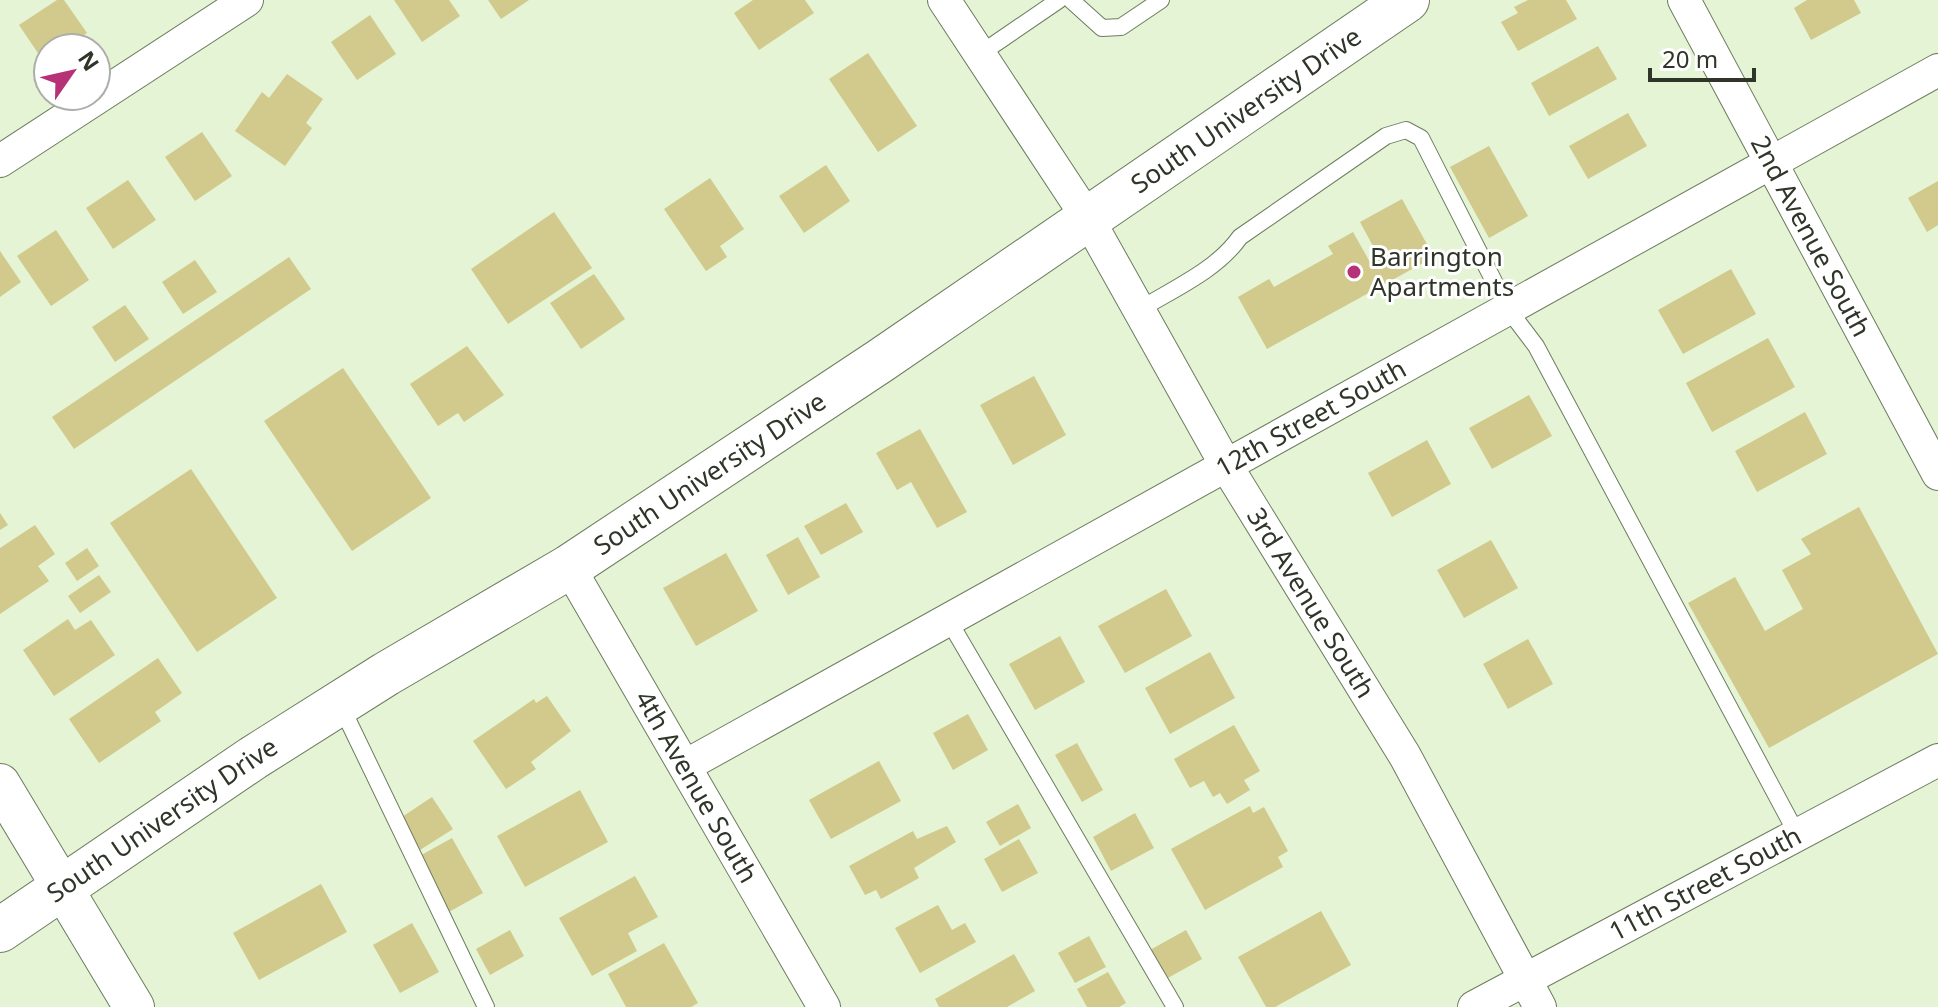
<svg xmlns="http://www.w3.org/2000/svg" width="1938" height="1007" font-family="'Noto Sans',sans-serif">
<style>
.building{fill:#d1ca8c}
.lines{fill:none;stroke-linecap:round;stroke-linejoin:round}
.service-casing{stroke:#6d7c5f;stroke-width:18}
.minor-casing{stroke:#6d7c5f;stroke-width:34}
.tertiary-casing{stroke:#6d7c5f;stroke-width:42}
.primary-casing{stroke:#6d7c5f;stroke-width:46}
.service{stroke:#fff;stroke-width:16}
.minor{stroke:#fff;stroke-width:32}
.tertiary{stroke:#fff;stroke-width:40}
.primary{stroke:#fff;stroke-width:44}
.poi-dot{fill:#b73176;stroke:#fff;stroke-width:3}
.labels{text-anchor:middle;stroke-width:6;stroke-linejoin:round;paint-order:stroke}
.street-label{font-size:26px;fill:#2f3528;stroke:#fff}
.poi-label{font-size:26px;fill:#2f3528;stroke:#fff;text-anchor:start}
</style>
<rect width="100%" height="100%" fill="#e4f4d4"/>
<g class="building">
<polygon points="57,0 64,0 87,33 65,48 48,48 48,60 44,62 19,25"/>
<polygon points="394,0 449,0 460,16 422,42"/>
<polygon points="488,0 529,0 501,19"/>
<polygon points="753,0 805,0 814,13 759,50 734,13"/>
<polygon points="1528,0 1566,0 1577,19 1518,51 1501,22 1518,13 1514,7"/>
<polygon points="1807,0 1854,0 1861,13 1811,40 1794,8"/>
<polygon points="370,15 396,54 357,80 331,42"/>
<polygon points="1598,46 1617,79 1549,116 1531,83"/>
<polygon points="868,53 917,126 878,152 829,79"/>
<polygon points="287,74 323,99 306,123 312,128 285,166 235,131 262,92 269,98"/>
<polygon points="1628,113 1647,146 1588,179 1569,146"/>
<polygon points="202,132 232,176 195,201 165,157"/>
<polygon points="1489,146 1528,216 1489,238 1450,167"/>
<polygon points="826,165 850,201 804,233 779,196"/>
<polygon points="710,178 744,229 720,246 727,257 706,271 664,209"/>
<polygon points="128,180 156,220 113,249 86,208"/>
<polygon points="1938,181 1938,225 1927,232 1908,198"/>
<polygon points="1402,199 1434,257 1267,349 1238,297 1269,279 1274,287 1333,254 1328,246 1353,232 1371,264 1380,259 1360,222"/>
<polygon points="554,212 592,268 508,324 471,269"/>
<polygon points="56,230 89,280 51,306 17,256"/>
<polygon points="0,251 21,282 0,297"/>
<polygon points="289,257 311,289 74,449 52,417"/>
<polygon points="195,260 217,292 183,314 162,282"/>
<polygon points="1731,269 1756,314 1683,354 1658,310"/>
<polygon points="594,274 625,319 581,349 550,303"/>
<polygon points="125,305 149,339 115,362 92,327"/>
<polygon points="1768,338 1795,387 1712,432 1686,383"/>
<polygon points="467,346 504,395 464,422 458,413 438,426 410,384"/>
<polygon points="343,368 431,498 352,551 264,421"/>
<polygon points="1034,376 1066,435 1013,465 980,405"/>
<polygon points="1529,395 1552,436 1492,469 1469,428"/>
<polygon points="1805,412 1827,454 1757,492 1735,451"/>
<polygon points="920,429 967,512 937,528 911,482 897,490 876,453"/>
<polygon points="1427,440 1451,484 1392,517 1368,473"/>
<polygon points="191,469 277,598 197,652 110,523"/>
<polygon points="846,503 863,532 821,555 804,526"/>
<polygon points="1859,507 1938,654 1769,748 1688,603 1735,577 1765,631 1803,609 1782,570 1811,554 1801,539"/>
<polygon points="0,513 8,525 0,530"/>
<polygon points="35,525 55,554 38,566 49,581 0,614 0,548"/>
<polygon points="798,537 820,577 788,595 766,555"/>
<polygon points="1491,540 1518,588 1464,618 1437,570"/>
<polygon points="87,548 99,566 77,581 65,563"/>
<polygon points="726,553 758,611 696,646 663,588"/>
<polygon points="99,575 111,592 80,613 68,596"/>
<polygon points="1166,589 1192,636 1125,673 1098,626"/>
<polygon points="68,619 75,630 91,620 115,655 54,696 23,650"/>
<polygon points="1060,636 1085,682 1035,710 1009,664"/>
<polygon points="1528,639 1553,684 1508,709 1483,664"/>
<polygon points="1210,652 1235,698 1170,734 1145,688"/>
<polygon points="158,658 182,693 155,712 161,721 99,763 69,719"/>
<polygon points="547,696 571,731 531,762 536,769 506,789 473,741 534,699 536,703"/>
<polygon points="968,714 988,750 953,770 933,733"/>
<polygon points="1234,725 1260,771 1244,780 1250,790 1227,804 1220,793 1213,797 1204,781 1190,788 1174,759"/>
<polygon points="1077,743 1103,790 1082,802 1055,755"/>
<polygon points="879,761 901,801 831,839 809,800"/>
<polygon points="580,790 608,842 525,887 497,836"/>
<polygon points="432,797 453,829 420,850 399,819"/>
<polygon points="1018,804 1031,828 1000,846 986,822"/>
<polygon points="1250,806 1253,813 1264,807 1288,851 1278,857 1283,867 1205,910 1171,849"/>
<polygon points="1135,813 1154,848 1111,871 1093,837"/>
<polygon points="947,826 956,842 914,868 919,878 881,899 876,890 865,895 849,866 913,831 917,839"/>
<polygon points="452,838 483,893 447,913 416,858"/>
<polygon points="1019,839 1038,873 1002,892 984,859"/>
<polygon points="635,876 658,917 628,933 637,951 592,976 559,918"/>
<polygon points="321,884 347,932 259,980 233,933"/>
<polygon points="938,905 952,930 965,923 976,942 920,973 895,928"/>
<polygon points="1321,911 1351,965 1275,1007 1266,1007 1238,957"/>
<polygon points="412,923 439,972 400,993 373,945"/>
<polygon points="510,930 524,956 490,975 476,949"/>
<polygon points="1186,930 1202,959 1166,979 1150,950"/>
<polygon points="1089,936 1106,967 1075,983 1058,953"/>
<polygon points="664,943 698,1003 691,1007 626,1007 608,974"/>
<polygon points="1014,954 1035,991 1007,1007 939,1007 935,999"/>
<polygon points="1108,972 1126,1003 1119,1007 1087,1007 1077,989"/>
</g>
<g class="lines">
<g class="service-casing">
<g id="service">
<polyline points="1071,0 1102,28 1121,27 1161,0"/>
<polyline points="980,54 1059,0"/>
<path d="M1139,310c34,-21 78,-40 101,-73l146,-101 20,-6 15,8 87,171 28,37 261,488"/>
<polyline points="949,621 1175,1007"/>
<polyline points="341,706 486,1007"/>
</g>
</g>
<g class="minor-casing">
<g id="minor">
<path id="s1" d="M944,0l143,217 140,250 178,289 135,251"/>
<path id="s2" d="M1684,0l254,474"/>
<polyline points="0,161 247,0"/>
<path id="s3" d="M569,567l255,440"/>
<path id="s4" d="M685,766l1253,-696"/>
<path id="s5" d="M1474,1007l464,-247"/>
</g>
</g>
<g class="tertiary-casing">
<polyline id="tertiary" points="0,784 134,1007"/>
</g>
<g class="primary-casing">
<g id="primary">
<path id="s6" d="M0,930l253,-172 133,-84 183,-107 311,-206 527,-361"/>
</g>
</g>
<use href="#service" class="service"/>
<use href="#minor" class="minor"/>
<use href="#tertiary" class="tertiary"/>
<use href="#primary" class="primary"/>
</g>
<circle class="poi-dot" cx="1354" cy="272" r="8"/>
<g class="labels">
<g class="street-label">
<text dy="9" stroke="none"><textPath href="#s6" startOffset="1492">South University Drive</textPath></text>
<text dy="9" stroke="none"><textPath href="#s2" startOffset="268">2nd Avenue South</textPath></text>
<text dy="9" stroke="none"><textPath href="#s4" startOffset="716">12th Street South</textPath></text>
<text dy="9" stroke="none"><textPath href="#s6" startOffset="844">South University Drive</textPath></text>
<text dy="9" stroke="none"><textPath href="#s1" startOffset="706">3rd Avenue South</textPath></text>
<text dy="9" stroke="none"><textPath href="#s3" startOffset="254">4th Avenue South</textPath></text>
<text dy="9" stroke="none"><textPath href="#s6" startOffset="196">South University Drive</textPath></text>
<text dy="9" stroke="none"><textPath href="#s5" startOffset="262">11th Street South</textPath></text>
</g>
<g class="poi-label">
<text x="1370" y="266">Barrington<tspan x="1370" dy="30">Apartments</tspan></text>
</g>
</g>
<g transform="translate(72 72) rotate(56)"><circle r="38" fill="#ffffff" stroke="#acaea9" stroke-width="2"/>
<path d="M0-6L14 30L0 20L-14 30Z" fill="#b73176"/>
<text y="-12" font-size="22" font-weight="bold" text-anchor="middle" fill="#2f3528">N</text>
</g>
<path d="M1650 68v12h104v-12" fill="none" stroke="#2f3528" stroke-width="4"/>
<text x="1662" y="68" font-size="24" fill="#2f3528" stroke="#ffffff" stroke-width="6" paint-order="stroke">20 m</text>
</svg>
